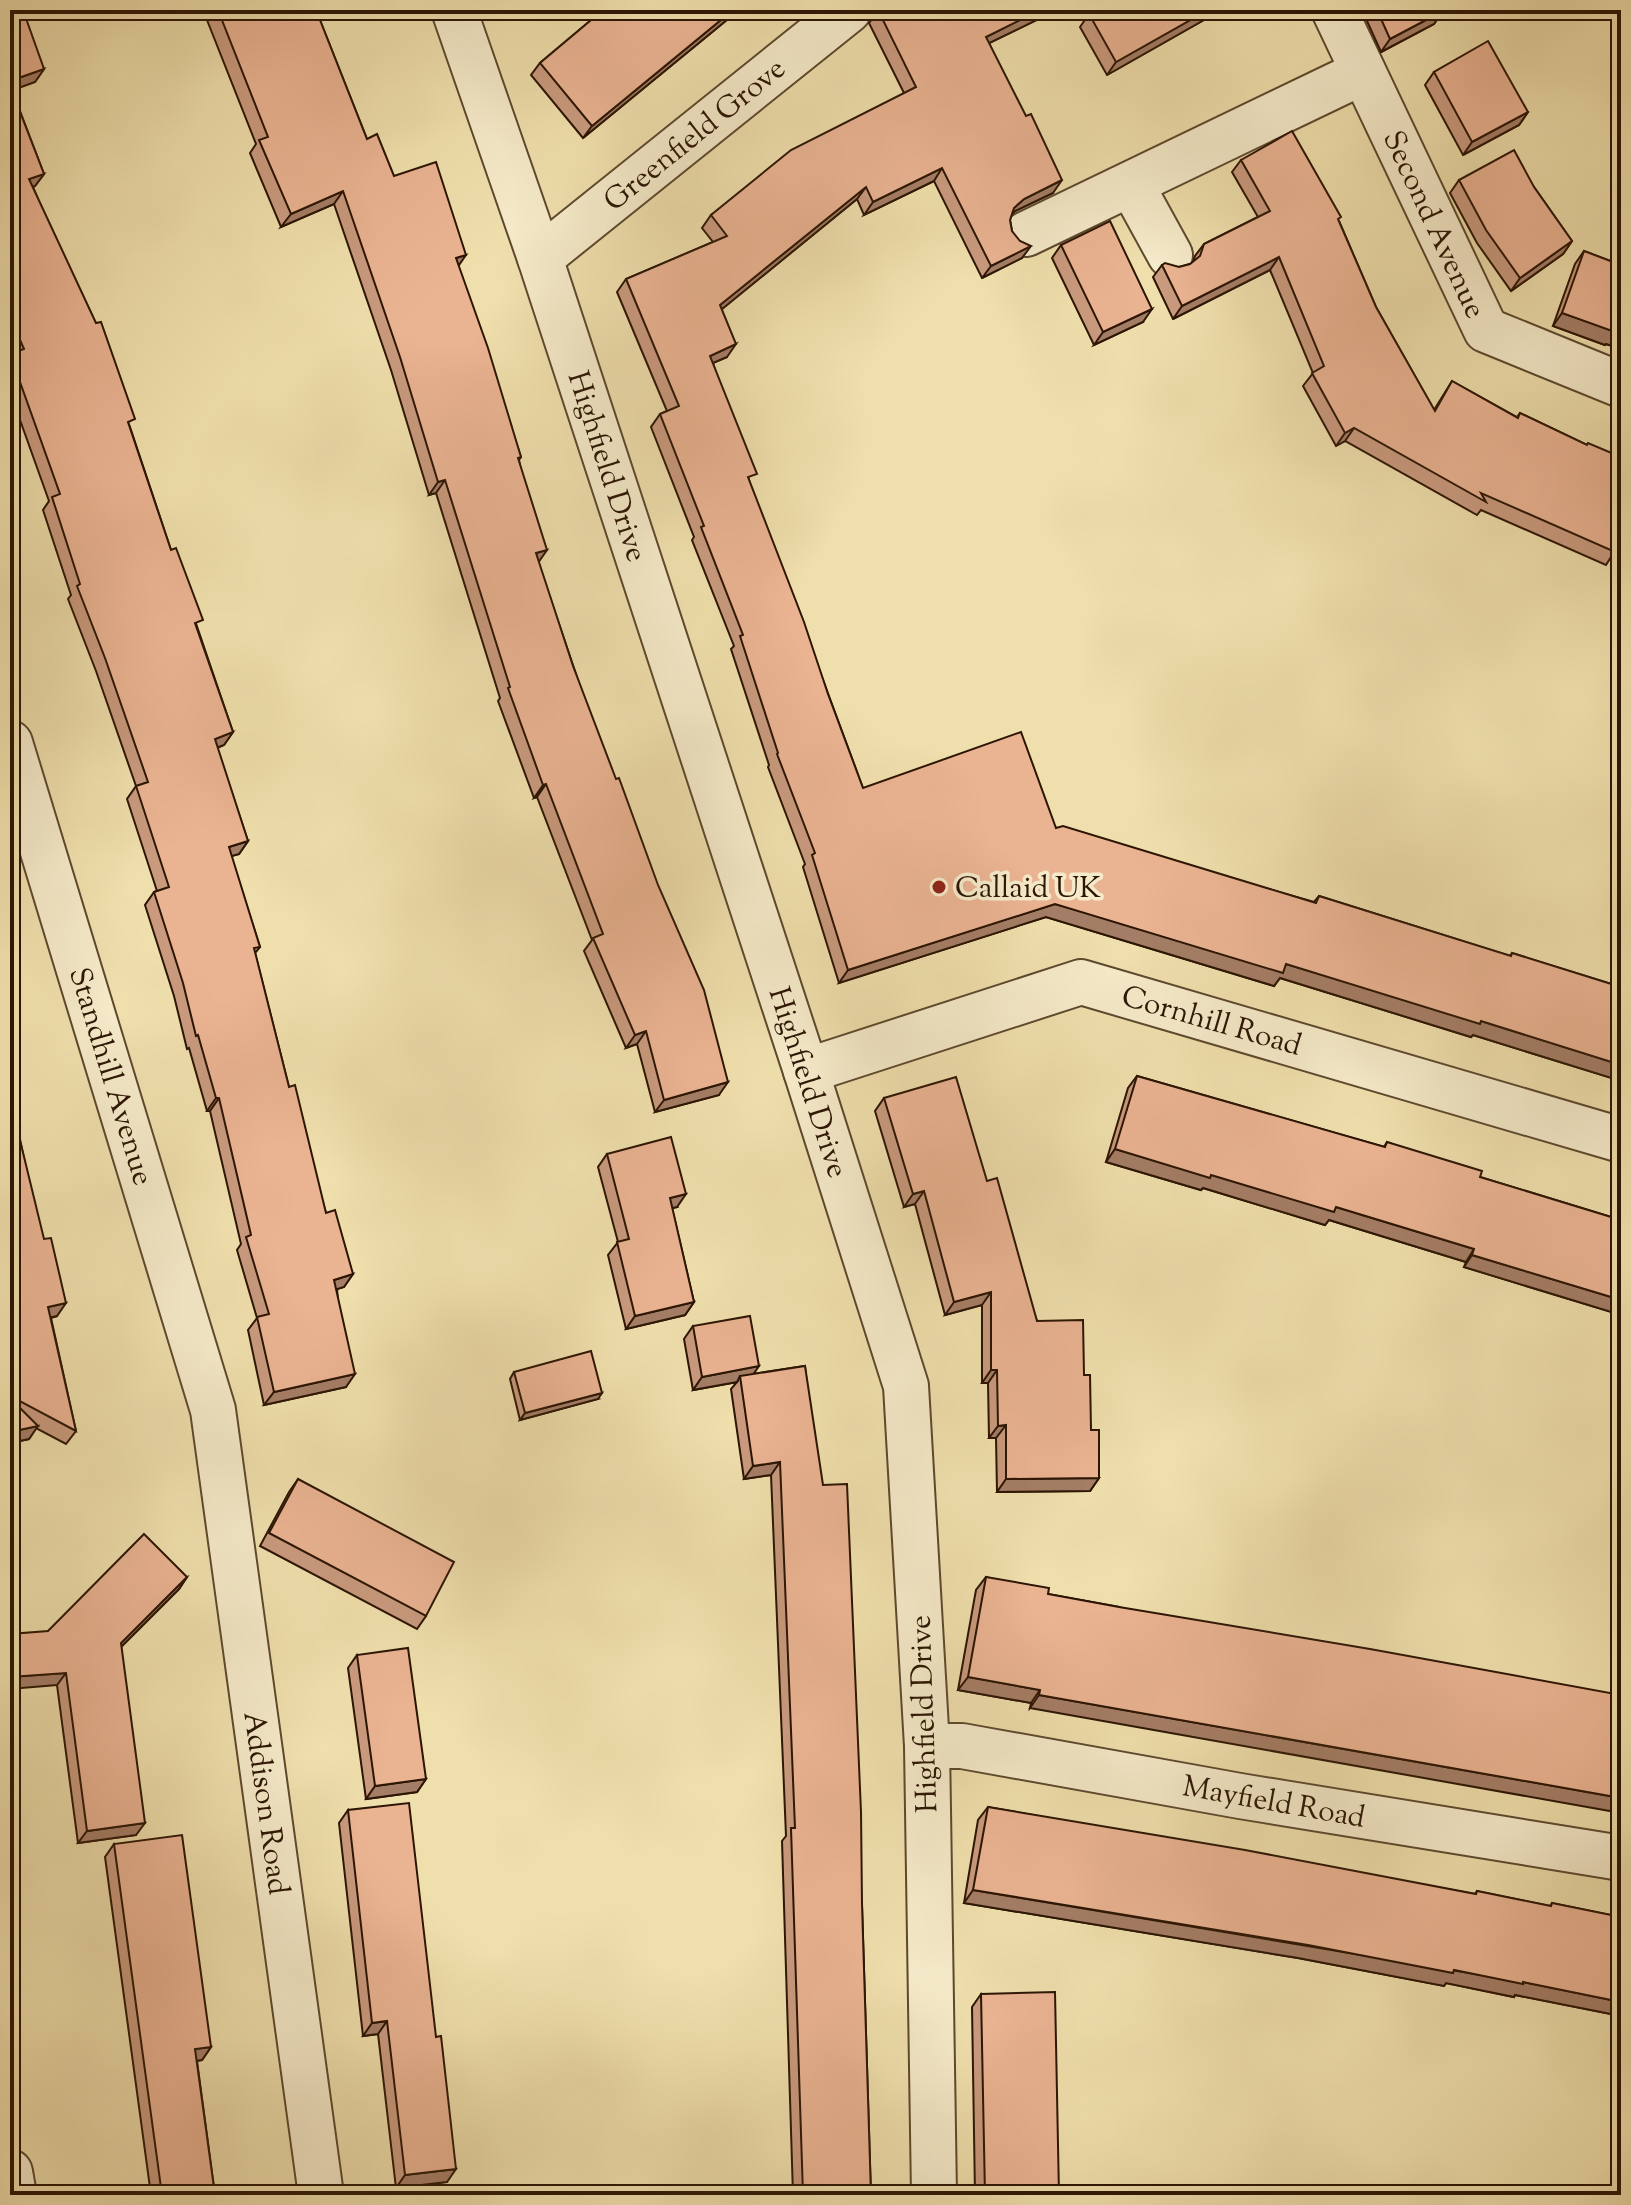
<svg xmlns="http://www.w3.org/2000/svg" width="1631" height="2205" font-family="'Sorts Mill Goudy',serif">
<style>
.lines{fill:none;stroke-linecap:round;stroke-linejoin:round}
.minor-casing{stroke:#5d482e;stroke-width:48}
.minor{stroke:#f5eac9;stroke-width:44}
.wall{fill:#c99a7e;stroke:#2c1504;stroke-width:2}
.shaded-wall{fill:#a47d66;stroke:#2c1504;stroke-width:2}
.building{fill:#eab392;stroke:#2c1504;stroke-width:2}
.poi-dot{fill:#8f2418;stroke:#f5eac9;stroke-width:3}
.labels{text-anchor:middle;stroke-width:7;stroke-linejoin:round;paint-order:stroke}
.street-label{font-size:30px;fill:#2c1504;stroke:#f5eac9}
.poi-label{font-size:30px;fill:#2c1504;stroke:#f5eac9;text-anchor:start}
</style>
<rect width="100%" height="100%" fill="#efdfac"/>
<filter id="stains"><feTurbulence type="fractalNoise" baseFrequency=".0025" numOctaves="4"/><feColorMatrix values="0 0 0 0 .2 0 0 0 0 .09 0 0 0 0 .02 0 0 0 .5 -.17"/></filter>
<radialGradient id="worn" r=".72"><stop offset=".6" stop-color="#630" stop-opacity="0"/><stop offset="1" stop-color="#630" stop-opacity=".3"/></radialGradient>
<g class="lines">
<g class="minor-casing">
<g id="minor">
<polyline points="454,10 540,258 806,1071 906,1386 927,1746 934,2195"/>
<polyline points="1334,10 1486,330 1621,385"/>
<polyline points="1131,184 1170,255"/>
<polyline points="1026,234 1363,72"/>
<polyline points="540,258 849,10"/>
<polyline points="10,743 213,1410 321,2195"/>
<polyline points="806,1071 1081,982 1621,1140"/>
<polyline points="927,1746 962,1746 1240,1796 1621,1858"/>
<polyline points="10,2172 14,2195"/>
</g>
</g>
<use href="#minor" class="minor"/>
</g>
<g class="wall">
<polygon points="10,10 44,69 35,82 12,90 44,174 35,186 33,187 130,427 171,550 233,732 224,745 217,748 248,841 239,854 231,856 260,947 255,953 289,1087 326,1213 353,1274 344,1287 337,1289 346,1387 264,1405 248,1330 257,1318 237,1250 241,1244 210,1111 207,1111 189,1048 187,1049 174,996 145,905 154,892 157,891 127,799 136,786 96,671 68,599 71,595 43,510 49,501 10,392 10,354 11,353 10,351"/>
<polygon points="209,10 316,10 367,139 458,266 521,457 519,460 538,562 719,1095 655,1112 637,1044 626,1048 584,951 592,940 537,797 534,798 498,701 500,698 436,493 429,495 391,370 334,204 281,227 250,153 256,144 205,15"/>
<polygon points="603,10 739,10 583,138 531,75 540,63"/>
<polygon points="879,10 1052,10 1049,14 989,43 1053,193 1015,211 1012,214 1010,220 1012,231 1022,258 982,278 934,181 864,215 857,199 722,309 727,357 713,363 750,483 863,788 1056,828 1314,902 1319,896 1510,956 1512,953 1621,987 1621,1081 1473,1035 1471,1037 1280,978 1274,986 1046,917 839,983 803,867 805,864 768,767 769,765 731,649 734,646 692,540 694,537 651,427 660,414 667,411 617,292 626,279 713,242 702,228 711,215 904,93 869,23"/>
<polygon points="1097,10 1220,10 1218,12 1107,75 1080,27 1089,14"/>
<polygon points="1362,10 1443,10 1443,11 1434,24 1381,52"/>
<polygon points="1434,72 1528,112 1519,125 1463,155 1425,85"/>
<polygon points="1241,160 1339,221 1376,307 1434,410 1452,381 1517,417 1520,413 1587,445 1621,457 1621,561 1611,557 1606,565 1481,510 1477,515 1345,441 1336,446 1303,386 1313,373 1270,270 1173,319 1153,277 1162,265 1179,267 1190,264 1193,262 1195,256 1204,244 1258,217 1232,172"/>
<polygon points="1459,180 1534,187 1572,241 1563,254 1511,291 1477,243 1450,193"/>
<polygon points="1061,245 1143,322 1094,345 1052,258"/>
<polygon points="1584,251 1621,265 1621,349 1606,344 1605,345 1553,326 1575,264"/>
<polygon points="1137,1076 1384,1147 1387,1142 1480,1177 1621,1220 1621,1315 1464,1267 1466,1262 1329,1220 1325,1225 1203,1188 1201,1190 1106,1162 1128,1088"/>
<polygon points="10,1091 20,1127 18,1130 57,1316 51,1318 76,1431 66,1444 36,1428 29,1439 10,1443"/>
<polygon points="884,1098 987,1181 1037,1321 1084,1375 1091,1430 1099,1478 1090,1491 997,1492 996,1438 989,1438 988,1383 982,1383 982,1305 945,1315 915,1204 904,1207 875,1111"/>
<polygon points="607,1154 677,1207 672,1208 694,1302 685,1315 626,1329 608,1255 618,1242 598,1167"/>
<polygon points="693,1326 753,1374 805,1366 862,1904 871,2195 793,2195 782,1841 786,1836 771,1475 744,1479 731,1389 737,1382 693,1390 684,1339"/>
<polygon points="514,1372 598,1399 520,1420 510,1379"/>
<polygon points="298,1479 426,1616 417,1629 260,1546 289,1492"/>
<polygon points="187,1577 179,1589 121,1647 136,1835 78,1843 57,1685 48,1631"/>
<polygon points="986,1577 1048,1594 1119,1607 1030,1708 1031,1703 958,1690 976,1590"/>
<polygon points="357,1655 426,1779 417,1792 366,1799 348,1668"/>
<polygon points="988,1807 1475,1894 1477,1891 1550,1906 1552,1903 1621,1917 1621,2016 1515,1995 1514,1997 1446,1983 1444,1986 1298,1958 964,1903 978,1820"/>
<polygon points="348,1810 447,2182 396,2188 378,2034 363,2036 339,1823"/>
<polygon points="114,1844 211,2047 202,2060 197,2061 215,2195 151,2195 105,1857"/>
<polygon points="981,1994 1059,2195 975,2195 972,2007"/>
</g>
<g class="shaded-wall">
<polygon points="733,10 739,10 583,138 592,126"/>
<polygon points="1040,10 1052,10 1049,14 977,49 986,37"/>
<polygon points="1208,10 1220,10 1218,12 1107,75 1116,62"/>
<polygon points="1443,11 1434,24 1381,52 1390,39"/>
<polygon points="44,69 35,82 10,91 10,81"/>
<polygon points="1528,112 1519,125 1463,155 1472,142"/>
<polygon points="942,168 934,181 864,215 873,202"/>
<polygon points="44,174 35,186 20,192 29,179"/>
<polygon points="1062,180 1053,193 1015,211 1005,221 1014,208 1024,199"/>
<polygon points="866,187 857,199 711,318 720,305"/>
<polygon points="343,191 334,204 281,227 291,214"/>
<polygon points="1572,241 1563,254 1511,291 1520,278"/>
<polygon points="1031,246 1022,258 982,278 991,266"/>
<polygon points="466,255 457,268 456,258"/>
<polygon points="1279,257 1270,270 1173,319 1182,306"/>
<polygon points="1152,309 1143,322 1094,345 1103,332"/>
<polygon points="1562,313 1621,333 1621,349 1606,344 1605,345 1553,326"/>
<polygon points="736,344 727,357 701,368 710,356"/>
<polygon points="1354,428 1345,441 1336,446 1345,433"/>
<polygon points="445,480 436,493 429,495 438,482"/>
<polygon points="1619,544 1621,545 1621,561 1611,557"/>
<polygon points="547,550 538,563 536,553"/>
<polygon points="233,732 224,745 205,752 215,739"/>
<polygon points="546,784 537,797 534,798 543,785"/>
<polygon points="248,841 239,854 219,860 229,847"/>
<polygon points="1055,904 1286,964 1481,1021 1621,1065 1621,1081 1473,1035 1471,1037 1280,978 1274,986 1046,917 839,983 848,970"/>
<polygon points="646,1031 637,1044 626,1048 635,1035"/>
<polygon points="728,1082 719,1095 655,1112 664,1100"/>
<polygon points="216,1098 219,1098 210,1111 207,1111"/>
<polygon points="1115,1149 1336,1207 1474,1249 1466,1262 1329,1220 1325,1225 1203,1188 1201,1190 1106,1162"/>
<polygon points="924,1191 915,1204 904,1207 913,1194"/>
<polygon points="686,1194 677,1207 661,1211 670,1198"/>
<polygon points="1472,1255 1621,1300 1621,1315 1464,1267"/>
<polygon points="353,1274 344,1287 325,1293 334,1280"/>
<polygon points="991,1292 982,1305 945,1315 954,1302"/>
<polygon points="694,1302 685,1315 626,1329 635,1316"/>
<polygon points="66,1303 57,1316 39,1320 48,1307"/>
<polygon points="759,1366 750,1379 740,1376 737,1382 693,1390 702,1377"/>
<polygon points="991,1370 997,1370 988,1383 982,1383"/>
<polygon points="355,1374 346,1387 264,1405 274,1392"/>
<polygon points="602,1393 598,1399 520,1420 525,1413"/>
<polygon points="1006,1425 996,1438 989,1438 998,1426"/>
<polygon points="38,1426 29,1439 10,1443 10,1432"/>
<polygon points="780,1462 771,1475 744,1479 753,1466"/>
<polygon points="1099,1478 1090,1491 997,1492 1006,1479"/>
<polygon points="187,1577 179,1589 112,1656 121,1643"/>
<polygon points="66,1673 57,1685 10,1689 10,1677"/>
<polygon points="968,1677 1040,1690 1031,1703 958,1690"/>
<polygon points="1039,1695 1621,1798 1621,1813 1030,1708"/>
<polygon points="426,1779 417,1792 366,1799 375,1786"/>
<polygon points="145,1823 136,1835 78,1843 87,1831"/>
<polygon points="973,1890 1523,1982 1621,2002 1621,2016 1515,1995 1514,1997 1446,1983 1444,1986 1298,1958 964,1903"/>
<polygon points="387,2021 378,2034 363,2036 372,2023"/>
<polygon points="211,2047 202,2060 186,2062 195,2049"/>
<polygon points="456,2169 447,2182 396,2188 405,2175"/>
</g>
<g class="building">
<polygon points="10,10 23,10 44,69 10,81"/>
<polygon points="218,10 316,10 367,139 377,134 394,176 436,162 466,255 456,258 488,348 521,457 518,458 547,550 536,553 573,666 616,779 619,778 658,885 704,990 728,1082 664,1100 646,1031 635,1035 593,938 603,934 546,784 543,785 508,688 510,687 445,480 438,482 400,357 343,191 291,214 259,140 268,137"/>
<polygon points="603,10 733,10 592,126 540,63"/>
<polygon points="878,10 1040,10 986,37 1026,116 1031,114 1062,180 1024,199 1014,208 1010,220 1012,231 1020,241 1031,246 991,266 942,168 873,202 866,187 720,305 736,344 710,356 757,474 748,477 804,622 828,694 863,788 1021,732 1056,828 1063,826 1316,903 1319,896 1511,956 1512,953 1621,987 1621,1065 1481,1021 1480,1024 1286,964 1283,973 1055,904 848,970 812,855 815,853 777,754 778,753 740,636 743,635 701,527 704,526 660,414 679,406 626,279 727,236 711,215 791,150 916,87"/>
<polygon points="1097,10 1208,10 1116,62 1089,14"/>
<polygon points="1377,10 1443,10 1443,11 1390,39"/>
<polygon points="1488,41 1528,112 1472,142 1434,72"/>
<polygon points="10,86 44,174 29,179 96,323 101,322 135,419 128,422 171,550 176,548 203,620 195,623 233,732 215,739 248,841 229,847 260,947 254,948 289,1087 295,1085 326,1213 335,1210 353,1274 334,1280 355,1374 274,1392 257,1317 269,1314 246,1237 251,1235 219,1098 216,1098 198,1035 196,1036 183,983 154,892 169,887 136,786 148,782 105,658 77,586 80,584 52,497 60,494 10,354 24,349 10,317"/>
<polygon points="1292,131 1341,217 1338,219 1376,307 1435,411 1452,381 1518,418 1520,413 1587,445 1588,443 1621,457 1621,545 1619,544 1615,552 1481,493 1486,502 1354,428 1345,433 1312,373 1324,366 1279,257 1182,306 1162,265 1165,263 1179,267 1190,264 1200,256 1204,244 1270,211 1241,160"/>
<polygon points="1514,150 1534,187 1572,241 1520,278 1486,230 1459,180"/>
<polygon points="1110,221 1152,309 1103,332 1061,245"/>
<polygon points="1584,251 1621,265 1621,333 1615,331 1615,332 1562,313"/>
<polygon points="1137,1076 1385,1147 1387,1142 1482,1171 1480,1177 1621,1220 1621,1300 1472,1255 1474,1249 1336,1207 1334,1212 1211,1175 1210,1178 1115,1149"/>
<polygon points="956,1077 987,1181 997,1178 1037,1321 1083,1320 1084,1375 1090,1375 1091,1430 1099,1430 1099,1478 1006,1479 1006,1425 998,1426 997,1370 991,1370 991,1292 954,1302 924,1191 913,1194 884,1098"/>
<polygon points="10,1091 20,1127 17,1128 44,1239 51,1238 66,1303 48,1307 76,1431 10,1396"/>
<polygon points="671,1137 686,1194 670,1198 694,1302 635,1316 617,1242 629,1239 607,1154"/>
<polygon points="750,1316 759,1366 702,1377 693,1326"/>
<polygon points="591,1351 602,1393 525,1413 514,1372"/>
<polygon points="805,1366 823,1485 847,1484 861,1812 862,1904 871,2195 803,2195 791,1828 795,1828 780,1462 753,1466 740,1376"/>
<polygon points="10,1398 38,1426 10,1432"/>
<polygon points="298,1479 454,1562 426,1616 269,1533"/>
<polygon points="144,1534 187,1577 121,1643 145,1823 87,1831 66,1673 10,1677 10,1634 48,1631"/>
<polygon points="986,1577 1049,1588 1048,1594 1119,1607 1370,1649 1621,1695 1621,1798 1039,1695 1040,1690 968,1677"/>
<polygon points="408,1648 426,1779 375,1786 357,1655"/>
<polygon points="409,1803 436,2037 441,2036 456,2169 405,2175 387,2021 372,2023 348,1810"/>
<polygon points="988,1807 1245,1850 1476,1894 1477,1891 1551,1906 1552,1903 1621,1917 1621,2002 1523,1982 1523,1984 1454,1970 1453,1973 1308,1945 973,1890"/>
<polygon points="182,1835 211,2047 195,2049 215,2195 162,2195 114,1844"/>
<polygon points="1055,1992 1059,2195 985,2195 981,1994"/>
</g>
<circle class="poi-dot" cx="939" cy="887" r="8"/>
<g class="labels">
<g class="street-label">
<text transform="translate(694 134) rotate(-39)" y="10">Greenfield Grove</text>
<text transform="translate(1435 224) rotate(65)" y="10">Second Avenue</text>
<text transform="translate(608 466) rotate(72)" y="10">Highfield Drive</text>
<text transform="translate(1212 1020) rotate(16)" y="10">Cornhill Road</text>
<text transform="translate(112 1076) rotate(73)" y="10">Standhill Avenue</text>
<text transform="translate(809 1082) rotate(72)" y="10">Highfield Drive</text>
<text transform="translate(923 1714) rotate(-92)" y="10">Highfield Drive</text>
<text transform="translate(1274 1801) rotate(10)" y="10">Mayfield Road</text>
<text transform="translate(267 1803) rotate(82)" y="10">Addison Road</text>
</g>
<g class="poi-label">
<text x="955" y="897">Callaid UK</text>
</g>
</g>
<rect width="1631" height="2205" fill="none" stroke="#efdfac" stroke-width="40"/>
<rect x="12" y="12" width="1607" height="2181" fill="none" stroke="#2c1504" stroke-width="4"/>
<rect x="20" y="20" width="1591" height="2165" fill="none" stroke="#2c1504" stroke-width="2"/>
<rect width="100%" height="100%" filter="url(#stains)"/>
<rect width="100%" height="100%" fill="url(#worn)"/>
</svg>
